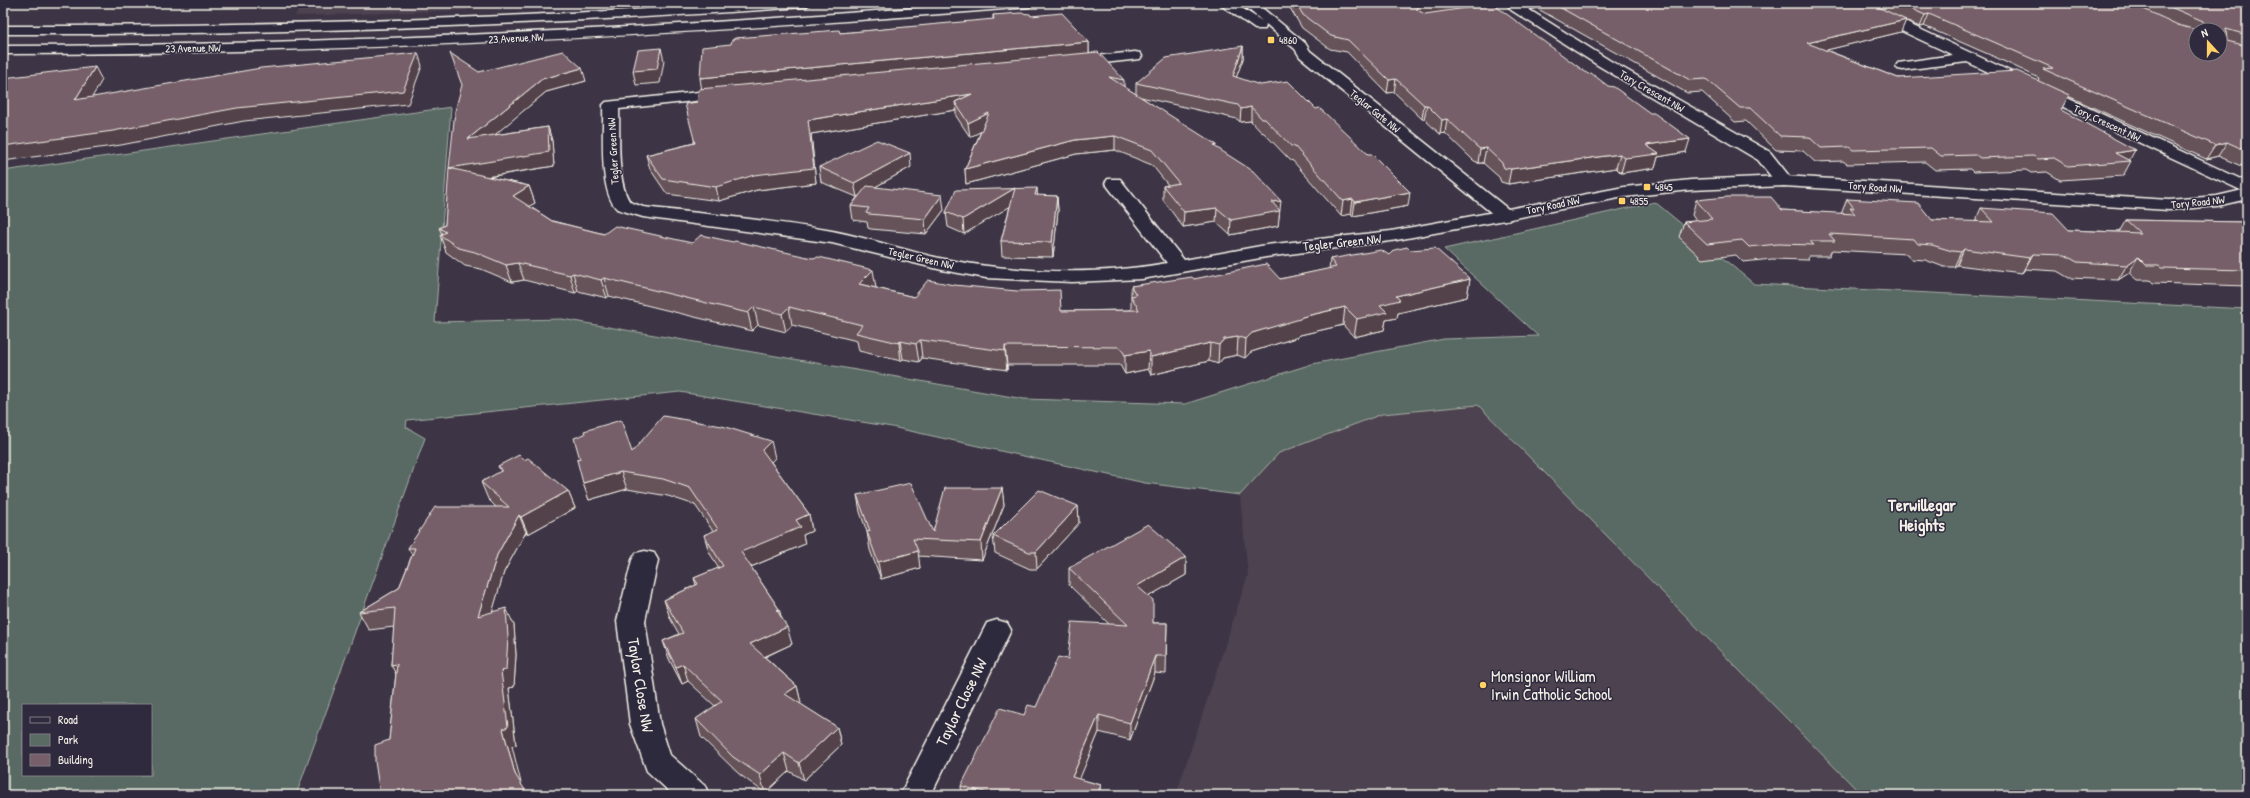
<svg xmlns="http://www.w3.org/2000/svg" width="2250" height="798" font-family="'Patrick Hand',sans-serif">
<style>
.built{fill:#4e4250}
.green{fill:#596b63;stroke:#a6aea6;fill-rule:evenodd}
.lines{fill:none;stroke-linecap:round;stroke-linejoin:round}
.minor-casing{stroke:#f4f1e8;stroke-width:3}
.tertiary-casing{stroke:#f4f1e8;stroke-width:3}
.secondary-casing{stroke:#f4f1e8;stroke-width:3}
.minor{fill:#2f2a3d;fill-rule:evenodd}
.tertiary{fill:#2f2a3d;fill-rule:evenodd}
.secondary{fill:#2f2a3d;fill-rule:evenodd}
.wall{fill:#66525a;stroke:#f4f1e8;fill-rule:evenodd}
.shaded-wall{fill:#53424a;stroke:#f4f1e8}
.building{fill:#775f69;stroke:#f4f1e8}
.poi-dot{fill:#ffd166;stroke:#2f2a3d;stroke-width:1.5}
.labels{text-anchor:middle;stroke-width:3;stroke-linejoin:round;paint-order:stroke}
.far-street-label{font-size:11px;fill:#f4f1e8;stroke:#2f2a3d}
.far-poi-label{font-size:11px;fill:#f4f1e8;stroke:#2f2a3d;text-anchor:start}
.street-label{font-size:13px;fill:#f4f1e8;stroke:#2f2a3d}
.near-poi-label{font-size:16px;fill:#f4f1e8;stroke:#2f2a3d;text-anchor:start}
.near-street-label{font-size:16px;fill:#f4f1e8;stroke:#2f2a3d}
.district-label{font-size:17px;font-weight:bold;fill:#f4f1e8;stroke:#2f2a3d}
</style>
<rect width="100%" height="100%" fill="#3d3546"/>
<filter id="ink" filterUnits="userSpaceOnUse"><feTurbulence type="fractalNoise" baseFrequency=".025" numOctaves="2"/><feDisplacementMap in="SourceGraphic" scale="8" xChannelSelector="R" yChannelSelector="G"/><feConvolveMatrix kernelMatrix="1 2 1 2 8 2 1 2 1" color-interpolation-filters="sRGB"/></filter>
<g filter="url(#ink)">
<g class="built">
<polygon points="302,3 467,3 467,10 295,16"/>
<polygon points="1478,405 1862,795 1176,795 1248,575 1240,495 1279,453 1382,414"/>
</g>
<path class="green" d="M451,107l-16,215 127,-3 462,80 161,5 127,-40 132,-25 94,-3 -94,-87 211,-47 99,82 493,25v486h-385l-384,-390 -96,9 -103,39 -39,42 -95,-12 -253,-56 -212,-35 -273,28 -1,7 19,11 -129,357h-293v-624zM23,705h128v70h-128z"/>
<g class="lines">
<g class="minor-casing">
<g id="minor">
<polygon points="1516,3 1546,3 1544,6 1528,9 1609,60 1770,152 1793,181 1790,185 1778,185 1758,160 1599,66 1511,10 1509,7 1511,4"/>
<polygon points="1846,3 1864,3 2247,182 2247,193 1967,62 1903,70 1898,69 1896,66 1898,63 1953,55 1848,6"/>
<polygon points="1135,52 1140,53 1142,56 1140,59 1076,66 1069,62 1076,58"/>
<path d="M727,89l5,2 3,3 -3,3 -113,12c1,25 -3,72 11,93l13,5c62,7 127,13 189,24 37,7 74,20 112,28 71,14 151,17 223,4l-62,-80 3,-4h12l64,81 82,-15 125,-14 114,-21 6,1 3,4 -3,4 -6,1 -114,21 -125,16 -124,22 -70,3 -86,-4 -44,-8 -110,-27 -189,-26 -26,-8c-19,-19 -13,-77 -14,-104l3,-3z"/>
<polygon points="645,551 654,553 658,560 645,621 660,724 670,755 705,786 709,795 673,795 647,771 630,724 617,621 632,560 636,553"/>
<polygon points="997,620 1007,623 1011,630 931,795 900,795 987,623"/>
</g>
</g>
<g class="tertiary-casing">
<polygon id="tertiary" points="1218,3 1234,3 1262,21 1241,3 1256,3 1305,43 1310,51 1508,209 1624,187 1691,180 1784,176 2169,200 2217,196 2247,189 2247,199 2217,206 2169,210 1784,186 1691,190 1624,197 1505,220 1499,219 1300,57 1295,49 1266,24 1265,29 1255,29"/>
</g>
<g class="secondary-casing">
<g id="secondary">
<path d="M746,3h66l-7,4c-267,18 -534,28 -802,27v-8c248,0 496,-7 743,-23z"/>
<path d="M981,3h55l-7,4c-342,28 -683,47 -1026,47v-8c327,-1 652,-17 978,-43z"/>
</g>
</g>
<use href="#minor" class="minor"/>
<use href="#tertiary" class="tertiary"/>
<use href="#secondary" class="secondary"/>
</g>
<g class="wall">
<polygon points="1287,3 1479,3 1478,6 1686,152 1658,157 1655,168 1621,173 1616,168 1508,184 1501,182 1499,177 1483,163 1478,163 1473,160 1445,133 1440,134 1424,119 1422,119 1394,92 1387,93 1347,52 1330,49 1302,28"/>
<path d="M1539,3h690l18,6v156l-6,1 -23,-10 -12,3 -138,-63 -7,14 70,51 -8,15 -63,4 -13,-8 -16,1 -5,-3 -53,2 -3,-3 -35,1 -10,-8 -78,2 -4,-3 -28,1 -12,-11 -27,-1 -30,-29 -11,1 -33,-30 -15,1 -149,-84zM1905,21l15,6 4,-1 73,32 42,20 -1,3 -140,-3 -72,-28 75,-18zM2196,30h24l-24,24z"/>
<polygon points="993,15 1031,16 1089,42 1089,52 1124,80 1124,87 1136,94 1136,83 1243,46 1243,59 1236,77 1408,206 1353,216 1351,214 1341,216 1293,161 1290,160 1264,133 1261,132 1251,121 1240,122 1237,119 1141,97 1217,148 1280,216 1279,216 1278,226 1230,235 1216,222 1183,227 1163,200 1163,186 1168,185 1152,165 1115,150 1076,154 966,184 965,169 981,131 970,137 956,116 956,110 811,134 816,183 757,190 719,201 667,194 650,169 646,155 694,143 697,102 702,89 731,44 840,33 993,20"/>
<polygon points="479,72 586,81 546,92 494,135 548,127 552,141 554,166 488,177 529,186 535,203 529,206 552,221 604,234 876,288 914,297 1061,311 1131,310 1131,286 1194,279 1280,279 1329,269 1330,259 1389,255 1410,250 1470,279 1467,297 1398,313 1397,318 1386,320 1384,330 1354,337 1343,325 1300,335 1298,337 1251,352 1245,358 1237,355 1223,358 1218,364 1209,361 1151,375 1148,369 1125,374 1120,365 1007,365 1007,370 922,358 919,362 903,359 901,361 859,351 857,341 792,325 786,332 758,325 752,331 609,296 607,298 578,291 575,293 524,280 512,282 481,269 465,266 446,252 440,235 442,234 439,228 445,225 450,168"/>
<polygon points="819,167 911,167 875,187 944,210 926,234 871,229 868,228 867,222 853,220 851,206 858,196 857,197 821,182"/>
<polygon points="1038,196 1057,196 1058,211 1053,257 1002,256 1001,241 1010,206 964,234 948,227 946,212"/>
<polygon points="1847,199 1932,220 1975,222 1981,208 2069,230 2119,232 2126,220 2247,222 2247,286 2153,283 2150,280 2137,280 2129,273 2118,280 2069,278 2057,271 2025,269 2022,273 1957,265 1954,267 1944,267 1925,260 1911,259 1907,254 1832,250 1829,256 1809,256 1808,260 1772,259 1743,262 1736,255 1702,259 1679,237 1684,222 1696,221 1692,215 1696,200 1782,210 1841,214"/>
<polygon points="632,452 775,458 771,462 809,514 812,531 803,535 805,544 751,567 779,609 781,618 792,644 765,657 797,686 801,703 800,704 837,727 841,745 804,780 789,771 765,793 739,774 701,737 696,719 715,706 688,681 682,684 669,659 663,641 679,634 670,618 664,600 696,585 694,578 719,568 709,552 704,535 713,531 695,505 668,496 627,489 589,500 583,483"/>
<polygon points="524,460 568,491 575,508 528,534 526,532 504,572 492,612 514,625 516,655 514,687 509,688 516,745 512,746 389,740 396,673 391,665 394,627 369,630 359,612 399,588 412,555 408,548 496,507 488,499 481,482 501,472 498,466"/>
<polygon points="1002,488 1004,505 982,560 918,556 920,568 881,579 870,550 867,532 860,512 857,495 933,532"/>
<polygon points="1078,506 1079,523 1037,569 1030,569 995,553 993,536"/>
<polygon points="1186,557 1186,575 1149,596 1153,623 1167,623 1166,674 1155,673 1130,740 1099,732 1079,779 1101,785 1101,795 962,795 961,786 1024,715 1036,707 1068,659 1109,624 1069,585 1069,568"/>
</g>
<g class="shaded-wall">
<polygon points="1425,3 1479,3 1478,7 1415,20 1417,8"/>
<polygon points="1929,14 1924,26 1920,27 1925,15"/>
<polygon points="1906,20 1901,32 1802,56 1807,43"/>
<polygon points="1089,42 1089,55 702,91 700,78"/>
<polygon points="1243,46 1243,59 1232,89 1233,76"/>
<polygon points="661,48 664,61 660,83 636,85 633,71"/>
<polygon points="418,53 422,66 408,104 244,121 121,145 3,161 3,146"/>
<polygon points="95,67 102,80 83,113 75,100"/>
<polygon points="582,68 586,81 546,92 473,153 468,139 542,79"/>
<polygon points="1396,79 1394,92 1387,93 1389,80"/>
<polygon points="972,94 955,102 956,110 811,134 816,183 757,190 719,201 716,187 808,120"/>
<polygon points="1424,105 1427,105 1424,119 1422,119"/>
<polygon points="1251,107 1251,121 1240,122 1241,109"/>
<polygon points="989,113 990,127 970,137 968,123"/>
<polygon points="1447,119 1445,133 1440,134 1442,120"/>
<polygon points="548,127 552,141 554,166 455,182 449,168"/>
<polygon points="1115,136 1115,150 1076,154 966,184 965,169 1075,140"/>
<polygon points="1690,139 1686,152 1658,157 1655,168 1621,173 1625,158 1646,145"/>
<polygon points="2227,142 2218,156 2206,159 2215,145"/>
<polygon points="1486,148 1483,163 1478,163 1480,149"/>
<polygon points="2135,150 2129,161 2116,153"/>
<polygon points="910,153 911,167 857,197 854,183"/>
<polygon points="1620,154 1616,168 1508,184 1511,169"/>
<polygon points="2247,156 2247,165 2241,166"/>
<polygon points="529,186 535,203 519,212 513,196"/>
<polygon points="1015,188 1016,203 964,234 963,219"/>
<polygon points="1037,188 1038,202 1035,195"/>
<polygon points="1410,192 1408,206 1353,216 1355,202"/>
<polygon points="942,195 944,210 926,234 925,219"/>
<polygon points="1057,196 1058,211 1053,257 1052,242"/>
<polygon points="1353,199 1351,214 1341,216 1343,201"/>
<polygon points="1281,201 1278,226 1230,235 1231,220 1272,202"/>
<polygon points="1217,208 1216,222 1183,227 1184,212"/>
<polygon points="1964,249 1957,265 1954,267 1961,252"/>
<polygon points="2033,254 2025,269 2022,273 2030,258"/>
<polygon points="2138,257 2129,273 2118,280 2127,265"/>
<polygon points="518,263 524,280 512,282 506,265"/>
<polygon points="873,270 876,288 859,284"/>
<polygon points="573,273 578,291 575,293 570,275"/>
<polygon points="604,278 609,296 607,298 601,280"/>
<polygon points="1470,279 1467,297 1398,313 1397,318 1386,320 1384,330 1354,337 1357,319 1380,305 1396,296"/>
<polygon points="754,307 758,325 752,331 748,313"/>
<polygon points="789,307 792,325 786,332 782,314"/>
<polygon points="1345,307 1343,325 1300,335 1298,337 1251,352 1245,358 1246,339 1252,333 1302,317"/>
<polygon points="1238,337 1237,355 1223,358 1218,364 1219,345 1224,339"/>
<polygon points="920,340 922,358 919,362 916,344"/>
<polygon points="900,341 903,359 901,361 899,343"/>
<polygon points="1210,343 1209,361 1151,375 1151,357"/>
<polygon points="1005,346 1007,365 1007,370 1005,351"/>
<polygon points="1149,351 1148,369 1125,374 1125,355"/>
<polygon points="771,441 775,458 766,467 762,450"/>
<polygon points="621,472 627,489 589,500 583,483"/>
<polygon points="1002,488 1004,505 982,560 981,542"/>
<polygon points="568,491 575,508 528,534 521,517"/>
<polygon points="1078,506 1079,523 1037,569 1036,552"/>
<polygon points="809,514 812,531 803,535 805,544 746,569 741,552 796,520"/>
<polygon points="519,515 526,532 504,572 486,634 478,616 497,555"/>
<polygon points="918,551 920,568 881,579 878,562"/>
<polygon points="1186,557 1186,575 1137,603 1137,586"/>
<polygon points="506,608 514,625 516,655 514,687 509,688 516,745 512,746 523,791 515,774 503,729 501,671"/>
<polygon points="779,609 784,626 777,610"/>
<polygon points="787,627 792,644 755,661 750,644"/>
<polygon points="1155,656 1155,673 1130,740 1130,723"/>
<polygon points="397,664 401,683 391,665"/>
<polygon points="683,664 688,681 682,684 676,667"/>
<polygon points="797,686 801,703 790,711 785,694"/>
<polygon points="1099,715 1099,732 1073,795 1072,777"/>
<polygon points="837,727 841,745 804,780 799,763"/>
<polygon points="784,753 789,771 765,793 760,775"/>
<polygon points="1101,785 1101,795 1097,795"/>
</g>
<g class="building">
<polygon points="1296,3 1427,3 1425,3 1417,8 1417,10 1425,14 1493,4 1588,74 1591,73 1608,86 1614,87 1650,113 1654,113 1690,139 1646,145 1659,154 1625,158 1620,154 1511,169 1504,168 1502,163 1486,148 1480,149 1476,146 1447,119 1442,120 1427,105 1424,105 1396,79 1389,80 1348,40 1331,36 1303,15"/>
<polygon points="1552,3 1869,3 1906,20 1807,43 1898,78 2017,71 2069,95 2061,110 2135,150 2116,153 2131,161 2068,166 2054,158 2038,159 2033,156 1980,158 1976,155 1941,156 1931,148 1853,150 1849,147 1821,148 1809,137 1780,136 1750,108 1740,108 1706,79 1690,80"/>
<polygon points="1898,3 2131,3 2178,25 2196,30 2196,54 2220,54 2220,30 2204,30 2203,21 2161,3 2229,3 2247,9 2247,35 2226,29 2227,41 2247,46 2247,151 2227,142 2215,145 2043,69 2053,68 2003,46 1929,14 1925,15"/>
<polygon points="1020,13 1030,14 1031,16 1062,13 1089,42 700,78 702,47 731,44 732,40 735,38 839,30 840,33 994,19 993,15"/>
<polygon points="1243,46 1233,76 1260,85 1288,81 1316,109 1319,108 1326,114 1368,154 1372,154 1410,192 1355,202 1353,199 1343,201 1295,147 1291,146 1265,119 1262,119 1251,107 1241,109 1238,105 1136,83 1166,58"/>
<polygon points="661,48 657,69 633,71 638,50"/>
<polygon points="563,51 582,68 542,79 468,139 548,127 549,152 449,168 455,111 462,85 450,53 479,72"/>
<polygon points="1098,52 1124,80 1109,77 1217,145 1214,146 1253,171 1281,201 1272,202 1280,211 1231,220 1217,208 1184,212 1163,186 1179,183 1152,150 1115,136 1075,140 965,169 989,113 968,123 955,102 972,94 808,120 814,168 754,175 716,187 663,179 646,155 695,143 685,104 697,102 699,89"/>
<polygon points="418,53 403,91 237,108 113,131 3,146 3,78 95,67 75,100 261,68"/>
<polygon points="877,140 910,153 854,183 819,167"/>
<polygon points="449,168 529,186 513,196 552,221 604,234 615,226 692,243 701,235 733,242 735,241 812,258 819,257 873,270 859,284 914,297 928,280 954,285 1017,291 1060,290 1061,311 1139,310 1131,296 1136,295 1131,286 1192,277 1194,279 1266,264 1280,279 1336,267 1330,259 1381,250 1389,255 1394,250 1407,247 1410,250 1435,248 1470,279 1396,296 1400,300 1380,305 1387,312 1357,319 1345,307 1302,317 1300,319 1252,333 1246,339 1238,337 1224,339 1219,345 1210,343 1151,357 1149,351 1125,355 1120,347 1005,346 1005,351 920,340 916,344 900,341 899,343 856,333 862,325 789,307 782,314 754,307 748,313 604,278 601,280 573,273 570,275 518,263 506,265 475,252 459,248 440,235 446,232 439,228 445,225"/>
<polygon points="867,186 942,195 925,219 869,214 866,213 869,208 851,206"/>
<polygon points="1015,188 963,219 946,212 956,190 1037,188 1035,195 1057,196 1052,242 1001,241"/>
<polygon points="1727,197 1771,197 1782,210 1855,214 1850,208 1854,208 1847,199 1918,203 1932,220 1994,222 1981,208 2053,213 2069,230 2140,233 2126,220 2247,222 2247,270 2162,268 2159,265 2146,265 2138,257 2127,265 2077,262 2065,255 2033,254 2030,258 1964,249 1961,252 1952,251 1932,245 1918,244 1914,239 1829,234 1835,241 1810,241 1814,245 1778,244 1749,247 1742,240 1707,244 1684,222 1712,219 1696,200"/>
<polygon points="663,416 722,426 771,441 762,450 809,514 796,520 801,527 741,552 779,609 777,610 787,627 750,644 797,686 785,694 837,727 799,763 784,753 760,775 733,757 696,719 722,701 683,664 676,667 663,641 683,633 664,600 698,584 694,578 723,566 704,535 718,529 690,488 663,479 621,472 583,483 577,460 580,459 574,438 585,434 584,431 621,420 632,452"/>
<polygon points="519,455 524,460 528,458 568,491 521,517 519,515 497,555 478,616 506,608 508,637 506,670 501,671 508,727 503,729 515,774 528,795 380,795 375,761 375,745 389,740 397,664 391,665 395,608 359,612 399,588 415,548 408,548 435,507 509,507 481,482 503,470 498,466"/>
<polygon points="911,483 933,532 945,488 1002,488 981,542 913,539 918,551 878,562 867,532 870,531 857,495"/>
<polygon points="1039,490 1078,506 1036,552 1029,552 993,536"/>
<polygon points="1148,524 1186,557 1137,586 1153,600 1153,623 1167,623 1166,656 1155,656 1130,723 1099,715 1072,777 1101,785 1097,795 988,795 988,793 961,786 1000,708 1024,715 1028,705 1036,707 1058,657 1068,659 1072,622 1128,625 1069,568"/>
</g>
</g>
<g class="poi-dot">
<rect x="1267" y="36" width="8" height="8" rx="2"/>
<rect x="1643" y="183" width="8" height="8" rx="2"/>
<rect x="1618" y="197" width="8" height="8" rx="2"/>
<circle cx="1483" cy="685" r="4"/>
</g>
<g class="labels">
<g class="far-street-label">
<text transform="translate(516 38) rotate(-3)" y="4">23 Avenue NW</text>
<text transform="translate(193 48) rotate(-1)" y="4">23 Avenue NW</text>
<text transform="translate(1652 91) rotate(30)" y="4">Tory Crescent NW</text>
<text transform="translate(1375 111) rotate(39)" y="4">Teglar Gate NW</text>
<text transform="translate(2107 123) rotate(25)" y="4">Tory Crescent NW</text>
<text transform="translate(613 151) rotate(-93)" y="4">Tegler Green NW</text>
<text transform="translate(1875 187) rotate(4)" y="4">Tory Road NW</text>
<text transform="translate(2198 202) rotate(-6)" y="4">Tory Road NW</text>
<text transform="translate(1553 205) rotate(-12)" y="4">Tory Road NW</text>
<text transform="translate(921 258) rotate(13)" y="4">Tegler Green NW</text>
</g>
<g class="far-poi-label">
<text x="1279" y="44">4860</text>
<text x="1655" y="191">4845</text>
<text x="1630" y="205">4855</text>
</g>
<g class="street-label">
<text transform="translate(1342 242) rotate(-6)" y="5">Tegler Green NW</text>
</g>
<g class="near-poi-label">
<text x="1491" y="682">Monsignor William<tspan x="1491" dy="18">Irwin Catholic School</tspan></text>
</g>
<g class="near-street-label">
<text transform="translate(641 685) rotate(81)" y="6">Taylor Close NW</text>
<text transform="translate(961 702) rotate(-64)" y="6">Taylor Close NW</text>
</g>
<g class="district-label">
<text x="1922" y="511">Terwillegar<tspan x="1922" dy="20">Heights</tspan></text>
</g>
</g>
<rect width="2250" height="798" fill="none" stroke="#2f2a3d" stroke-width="16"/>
<rect x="8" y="8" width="2234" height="782" fill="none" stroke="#f4f1e8" stroke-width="1.5" filter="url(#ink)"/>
<rect x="22" y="704" width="130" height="72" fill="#2f2a3d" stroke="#7e7a81"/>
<rect x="30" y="717" width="20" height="6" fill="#2f2a3d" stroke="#7e7a81"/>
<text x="58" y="724" font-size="12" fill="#f4f1e8">Road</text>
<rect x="30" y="734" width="20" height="12" fill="#596b63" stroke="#7e7a81"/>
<text x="58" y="744" font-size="12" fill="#f4f1e8">Park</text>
<rect x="30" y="754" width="20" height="12" fill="#775f69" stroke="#7e7a81"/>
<text x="58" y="764" font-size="12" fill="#f4f1e8">Building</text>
<g transform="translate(2208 42) rotate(339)"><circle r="19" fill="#2f2a3d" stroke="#7e7a81"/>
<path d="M0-3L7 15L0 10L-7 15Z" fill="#ffd166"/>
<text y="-6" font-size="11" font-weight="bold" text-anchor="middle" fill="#f4f1e8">N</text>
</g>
</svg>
